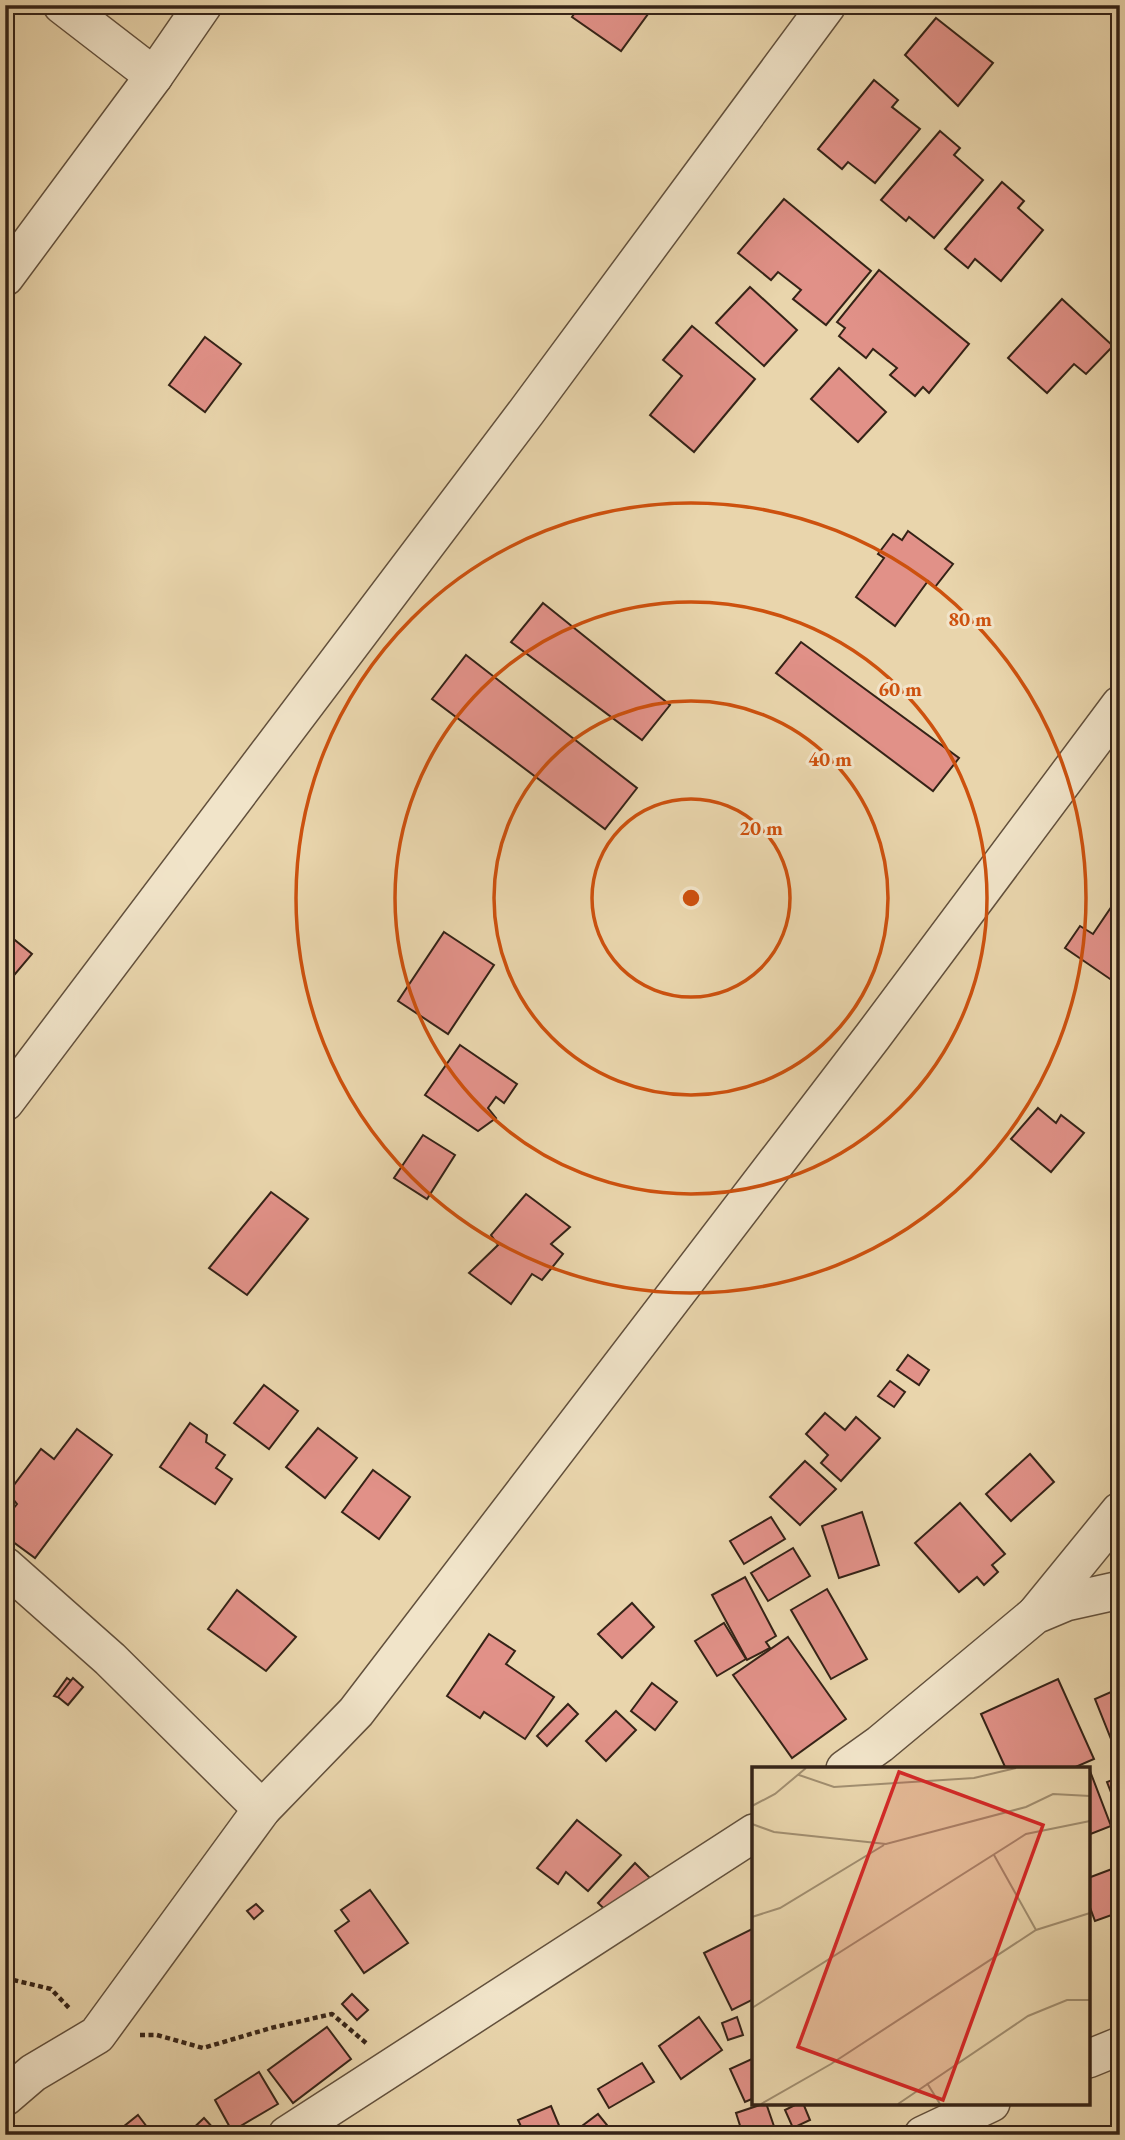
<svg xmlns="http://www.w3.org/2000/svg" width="1125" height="2140" font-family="'EB Garamond',serif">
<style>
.building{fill:#e19188;stroke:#352317;stroke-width:2}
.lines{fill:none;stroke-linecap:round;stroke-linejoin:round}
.minor-casing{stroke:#62503c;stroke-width:40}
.path{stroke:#352317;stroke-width:4.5;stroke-dasharray:5 3.5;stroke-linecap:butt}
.minor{stroke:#f1e4c9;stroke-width:37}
.ring{fill:none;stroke:#cd510e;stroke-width:3.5}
.inset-road{fill:none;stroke:#a18e70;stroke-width:2}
.view{fill:#d62828;fill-opacity:0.15;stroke:#d62828;stroke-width:3.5}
.inset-edge{fill:none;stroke:#352317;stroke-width:3.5}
.centre{fill:#cd510e;stroke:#f1e4c9;stroke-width:3.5}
.ring-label{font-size:21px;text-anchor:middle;font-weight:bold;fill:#cd510e;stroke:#f1e4c9;stroke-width:6;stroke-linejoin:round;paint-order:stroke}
</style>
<rect width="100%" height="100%" fill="#e9d5ac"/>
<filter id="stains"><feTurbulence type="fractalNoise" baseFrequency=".00286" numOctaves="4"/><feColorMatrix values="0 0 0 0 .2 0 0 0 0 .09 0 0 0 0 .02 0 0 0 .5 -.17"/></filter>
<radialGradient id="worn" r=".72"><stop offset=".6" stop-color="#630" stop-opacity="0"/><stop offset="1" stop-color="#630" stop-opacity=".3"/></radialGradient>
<g class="building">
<polygon points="580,5 645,5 641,10 648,14 621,51 572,17"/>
<polygon points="936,18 993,63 958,106 905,55"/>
<polygon points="874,80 898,100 892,107 920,129 875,183 848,162 842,169 818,149"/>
<polygon points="940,131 960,148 954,155 983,180 934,238 909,217 906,221 881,200"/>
<polygon points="1002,182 1024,201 1018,208 1043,230 1001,281 975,259 968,268 945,249"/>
<polygon points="784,199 871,271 826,325 793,299 801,290 778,272 771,280 738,253"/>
<polygon points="879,270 969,344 929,393 923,387 915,396 890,375 897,368 873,349 866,358 839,336 845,328 837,322"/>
<polygon points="750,287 797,330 764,366 716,323"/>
<polygon points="1062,299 1113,346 1086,374 1074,364 1047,393 1008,358"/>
<polygon points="692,326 755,379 694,452 650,415 682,376 663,360"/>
<polygon points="205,337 241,364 205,412 169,385"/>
<polygon points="839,368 886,412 858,442 811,399"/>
<polygon points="908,531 953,564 935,587 928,581 895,626 856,597 884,558 878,554 893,534 902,540"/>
<polygon points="543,603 670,705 642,740 511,642"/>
<polygon points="801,642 959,758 933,791 776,673"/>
<polygon points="466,655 637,788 605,829 432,699"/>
<polygon points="1116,900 1120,903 1120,972 1113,981 1065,948 1080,926 1093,934"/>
<polygon points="5,932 32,954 5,986"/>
<polygon points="444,932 494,965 448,1034 398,1001"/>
<polygon points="460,1045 517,1084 504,1103 496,1097 488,1108 496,1118 478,1131 425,1095"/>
<polygon points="1038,1108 1056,1123 1061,1115 1084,1133 1051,1172 1011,1139"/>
<polygon points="423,1135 455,1155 427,1199 394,1178"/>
<polygon points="271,1192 308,1219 247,1295 209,1268"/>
<polygon points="526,1194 570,1227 551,1244 563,1254 542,1280 532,1274 511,1304 469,1273 498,1245 491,1235"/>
<polygon points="908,1355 929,1370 919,1385 897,1370"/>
<polygon points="890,1381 905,1392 894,1407 878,1396"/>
<polygon points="264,1385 298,1411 269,1449 234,1423"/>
<polygon points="825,1413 845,1430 856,1417 880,1438 841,1481 821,1463 828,1455 806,1434"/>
<polygon points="190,1423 207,1435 206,1442 225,1455 216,1468 232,1479 215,1504 160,1467"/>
<polygon points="318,1428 357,1458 325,1498 286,1467"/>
<polygon points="77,1429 112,1455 35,1558 5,1536 5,1519 17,1504 8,1493 41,1449 54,1459"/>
<polygon points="1030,1454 1054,1482 1011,1521 986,1494"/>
<polygon points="805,1461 836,1489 800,1525 770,1497"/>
<polygon points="373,1470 410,1497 379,1539 342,1512"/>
<polygon points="960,1503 1005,1554 992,1565 998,1572 984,1585 977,1577 959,1592 915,1543"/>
<polygon points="862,1512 879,1565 839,1578 822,1526"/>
<polygon points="771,1517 785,1539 744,1564 730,1541"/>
<polygon points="793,1548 810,1576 768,1601 751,1573"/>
<polygon points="745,1577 776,1636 766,1642 770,1648 747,1660 712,1595"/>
<polygon points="827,1589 867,1659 831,1679 791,1610"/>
<polygon points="237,1590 296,1637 266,1671 208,1629"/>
<polygon points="632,1603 654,1627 622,1658 598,1634"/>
<polygon points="724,1623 746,1659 717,1676 695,1641"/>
<polygon points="489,1634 515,1651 506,1664 554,1697 525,1739 484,1712 480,1718 447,1696"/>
<polygon points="788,1637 846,1719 792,1758 733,1675"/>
<polygon points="67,1678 80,1687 70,1701 54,1696"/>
<polygon points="73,1678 83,1687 68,1705 58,1697"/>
<polygon points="1058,1679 1094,1759 1071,1769 1006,1769 981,1714"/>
<polygon points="652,1683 677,1702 655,1730 631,1711"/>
<polygon points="1120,1688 1120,1753 1117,1754 1095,1699"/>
<polygon points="568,1704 578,1714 547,1746 537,1736"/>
<polygon points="616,1711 636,1730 606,1761 586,1741"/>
<polygon points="1090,1771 1111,1826 1088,1835 1088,1772"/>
<polygon points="1120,1777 1120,1813 1119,1813 1107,1782"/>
<polygon points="577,1820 621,1855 588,1891 566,1872 558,1884 537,1868"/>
<polygon points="635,1863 650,1878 613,1917 598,1903"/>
<polygon points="1120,1866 1120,1912 1095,1921 1088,1902 1088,1878"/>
<polygon points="370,1890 408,1943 364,1973 335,1931 349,1921 341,1910"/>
<polygon points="256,1904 263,1911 254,1919 247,1911"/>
<polygon points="754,1928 754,1999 732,2010 704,1953"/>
<polygon points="352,1994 368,2010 357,2020 342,2004"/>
<polygon points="699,2017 722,2050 681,2079 659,2046"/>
<polygon points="737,2017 743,2035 728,2040 722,2023"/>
<polygon points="327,2027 351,2059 293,2103 268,2070"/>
<polygon points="754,2058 754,2098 745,2102 730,2069"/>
<polygon points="642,2063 654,2082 609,2108 598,2089"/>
<polygon points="259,2072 278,2104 232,2131 215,2100"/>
<polygon points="766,2103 777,2135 757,2135 756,2131 743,2135 736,2113"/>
<polygon points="799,2103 803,2103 810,2120 793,2128 785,2110"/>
<polygon points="551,2106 563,2135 525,2135 518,2120"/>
<polygon points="598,2114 607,2125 594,2135 576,2135 574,2132"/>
<polygon points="138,2115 153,2135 126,2135 128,2134 123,2127"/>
<polygon points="204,2118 214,2129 208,2135 186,2135"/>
</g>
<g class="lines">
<g class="minor-casing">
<g id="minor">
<polyline points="62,5 154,76"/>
<polyline points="5,277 154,76 203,5"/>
<polyline points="5,1102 527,411 827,5"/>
<polyline points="5,1566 110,1659 262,1809"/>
<polyline points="1036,1614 1120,1511"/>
<polyline points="845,1769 880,1744 1035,1615 1066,1602 1120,1590"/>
<polyline points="1088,2059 1120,2046"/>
<polyline points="5,2097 33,2073 97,2035 262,1809 356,1712 873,1036 1120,705"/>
<polyline points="287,2135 754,1833"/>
<polyline points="923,2135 991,2103"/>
</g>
</g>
<g class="path">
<polyline points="5,1978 51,1989 71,2010"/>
<polyline points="140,2035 157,2035 203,2048 271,2028 332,2014 366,2043"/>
</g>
<use href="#minor" class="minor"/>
</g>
<g class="ring">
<circle cx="691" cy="898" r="99"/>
<circle cx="691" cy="898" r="197"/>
<circle cx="691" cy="898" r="296"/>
<circle cx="691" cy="898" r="395"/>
</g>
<g transform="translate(752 1767)">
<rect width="338" height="338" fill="#e9d5ac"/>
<path class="inset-road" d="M47,8l35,12 140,-9 42,-10M0,39l23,-12 31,-26M0,57l22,8 112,12 140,-37 27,-13 37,2M242,88l42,75M0,150l28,-9 104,-63M0,241l274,-174 64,-13M175,316l13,21M9,337l70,-40 205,-134 54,-17M146,337l130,-88 39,-16h23"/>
<path class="view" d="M147,5l144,53 -100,275 -145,-53z"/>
<rect width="338" height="338" class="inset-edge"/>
</g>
<circle cx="691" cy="898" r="10" class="centre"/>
<g class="ring-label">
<text x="970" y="626">80 m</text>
<text x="900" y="696">60 m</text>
<text x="830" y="766">40 m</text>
<text x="761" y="835">20 m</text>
</g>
<rect width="1125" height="2140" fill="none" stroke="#e9d5ac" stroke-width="28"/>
<rect x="7" y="7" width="1111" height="2126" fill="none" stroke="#352317" stroke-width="3.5"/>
<rect x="14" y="14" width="1097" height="2112" fill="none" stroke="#352317" stroke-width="2"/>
<rect width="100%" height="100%" filter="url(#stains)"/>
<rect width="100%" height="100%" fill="url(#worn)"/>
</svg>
